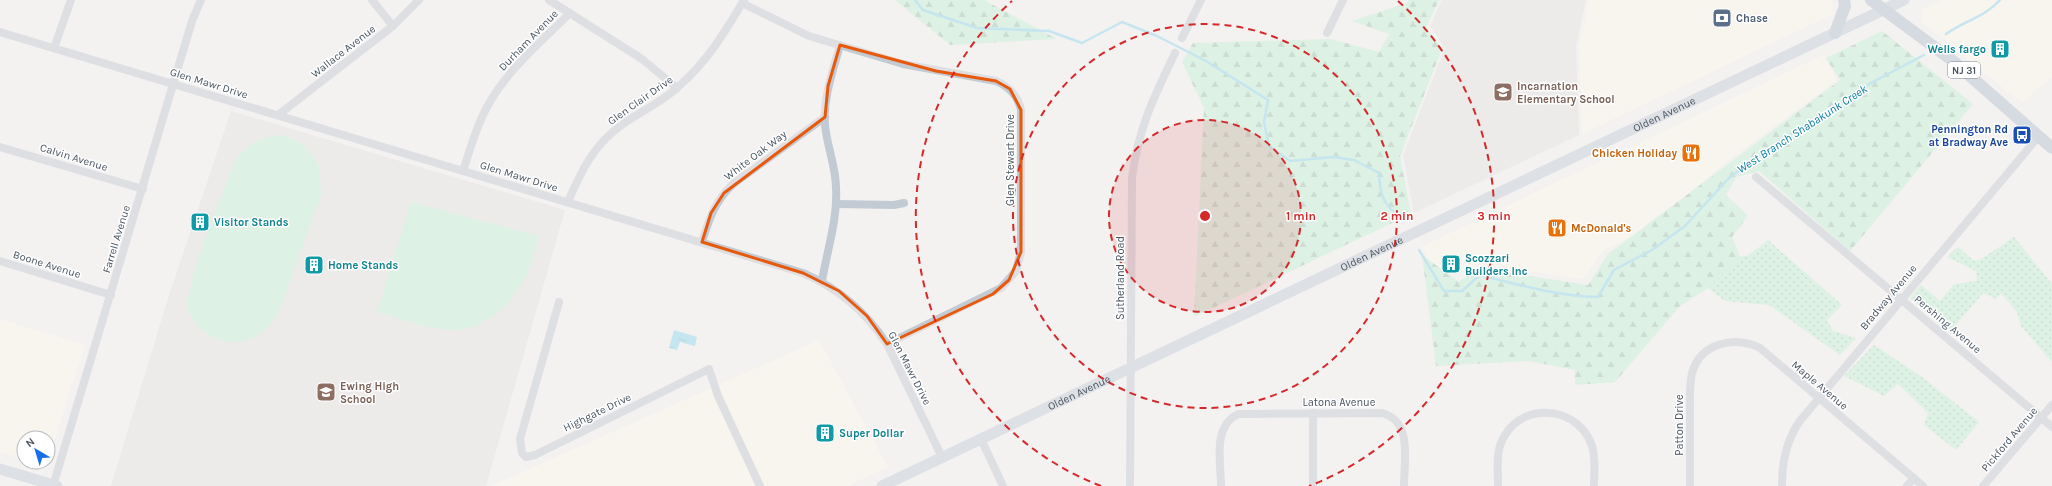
<svg xmlns="http://www.w3.org/2000/svg" width="2052" height="486" font-family="Karla,sans-serif">
<style>
.commercial{fill:#fdf8ec}
.education{fill:#e5e2e3}
.grass{fill:url(#grass-dots)}
.forest{fill:url(#forest-firs)}
.pitch{fill:#c0f1d4}
.water{fill:url(#water-ripples)}
.lines{fill:none;stroke-linecap:round;stroke-linejoin:round}
.stream{stroke:#8cd9ef;stroke-width:2.5}
.street{stroke:#c2cbd3;stroke-width:8}
.secondary{stroke:#c2ccd8;stroke-width:11}
.primary{stroke:#b1c0d0;stroke-width:12}
.marked{fill:none;stroke:#e8590c;stroke-width:3;stroke-linejoin:round}
.ring{fill:none;stroke:#d62828;stroke-width:2;stroke-dasharray:7 5}
.labels{text-anchor:middle;stroke-width:3;stroke-linejoin:round;paint-order:stroke}
.shield{fill:#fff;stroke:#7f8790;stroke-width:1}
.shield-label{font-size:10px;font-weight:bold;fill:#485460}
.service-label{font-size:11px;font-weight:bold;fill:#4e5e75;stroke:#fff;text-anchor:start}
.street-label{font-size:11px;fill:#485460;stroke:#fff}
.culture-label{font-size:11px;font-weight:bold;fill:#0d838f;stroke:#fff;text-anchor:start}
.education-label{font-size:11px;font-weight:bold;fill:#785e54;stroke:#fff;text-anchor:start}
.transit-label{font-size:11px;font-weight:bold;fill:#164399;stroke:#fff;text-anchor:end}
.food-label{font-size:11px;font-weight:bold;fill:#c56008;stroke:#fff;text-anchor:end}
.water-label{font-size:12px;font-style:italic;fill:#0a80a2;stroke:#fff}
.centre{fill:#d62828;stroke:#fff;stroke-width:2}
.ring-label{font-size:12px;text-anchor:middle;font-weight:bold;fill:#d62828;stroke:#fff;stroke-width:3;stroke-linejoin:round;paint-order:stroke}
</style>
<defs>
<pattern id="grass-dots" width="8" height="8" patternUnits="userSpaceOnUse"><rect width="8" height="8" fill="#c0f1d4"/><path d="M2 2h.1M6 6h.1" fill="none" stroke="#9ec6af" stroke-width="1.8" stroke-linecap="round"/></pattern>
<pattern id="forest-firs" width="22" height="20" patternUnits="userSpaceOnUse"><rect width="22" height="20" fill="#c0f1d4"/><path d="M5 1l3.5 6h-7zM16 11l3.5 6h-7z" fill="#9ec6af"/></pattern>
<pattern id="water-ripples" width="26" height="14" patternUnits="userSpaceOnUse"><rect width="26" height="14" fill="#8cd9ef"/><path d="M2 4q2-2 4 0t4 0M15 11q2-2 4 0t4 0" fill="none" stroke="#74b3c5"/></pattern>
</defs>
<rect width="100%" height="100%" fill="#f4f1f1"/>
<g class="commercial">
<polygon points="1589,0 1832,0 1833,14 1582,134 1579,46"/>
<polygon points="1942,0 2052,0 2052,77 2022,103 1920,21 1923,9"/>
<polygon points="1823,55 1837,80 1729,160 1645,230 1603,251 1583,279 1479,264 1442,279 1421,247"/>
<polygon points="0,319 85,345 48,461 48,438 24,438 24,459 0,452"/>
<polygon points="819,340 888,467 847,486 491,486"/>
</g>
<g class="education">
<polygon points="1442,0 1586,0 1576,46 1579,135 1414,213 1403,155 1445,48 1430,26"/>
<polygon points="231,111 565,210 486,486 111,486 168,298"/>
</g>
<g class="grass">
<polygon points="2014,237 2052,284 2052,362 2021,326 2017,312 2001,293 1996,299 1983,293 1949,333 1910,298 1921,285 1940,301 1954,284 1977,281 1976,271 1947,257 1958,247 1974,261 1983,258"/>
<polygon points="1768,240 1842,305 1827,320 1833,331 1856,338 1840,355 1769,305 1725,301 1708,288 1740,257 1749,255"/>
<polygon points="1874,345 1922,377 1979,422 1956,450 1924,425 1928,413 1898,384 1884,396 1844,376"/>
</g>
<g class="forest">
<polygon points="895,0 984,0 1057,39 950,45"/>
<polygon points="1409,0 1439,0 1426,27 1442,49 1400,156 1411,214 1194,317 1204,108 1182,62 1193,43 1331,39 1379,52 1389,34 1352,21 1407,3"/>
<polygon points="1882,31 1973,104 1850,251 1759,171 1736,177 1726,195 1748,216 1732,237 1740,257 1708,288 1680,306 1615,382 1575,385 1575,370 1528,361 1436,366 1422,255 1459,282 1477,268 1588,285 1608,254 1840,80 1826,58"/>
</g>
<g class="pitch">
<path d="M282,135l17,7 10,8 11,19 1,26 -43,119c-12,18 -27,30 -50,28 -17,-2 -36,-16 -40,-34 -4,-23 36,-117 46,-145 13,-20 24,-25 48,-28z"/>
<path d="M411,202l128,34c-4,12 -6,25 -11,36 -13,29 -42,59 -76,58 -25,-1 -51,-11 -75,-18z"/>
</g>
<polygon class="water" points="674,330 697,337 695,346 680,342 677,350 669,348"/>
<g class="lines">
<g class="stream">
<path d="M915,0l8,10 54,18 72,3 33,12 40,-21 35,14 49,25 62,39 -4,22 5,24 21,15 43,-4 21,3 25,13c1,25 5,31 24,48"/>
<path d="M1946,34c18,-13 39,-17 54,-34"/>
<path d="M1419,250l25,41h18l18,-16c39,10 78,21 118,22l16,-27 38,-20 33,-24 44,-48 37,-28 105,-67 53,-28"/>
</g>
<g class="street">
<polyline points="372,0 393,26"/>
<polyline points="549,0 642,59 677,88"/>
<path d="M742,3l67,33 94,28 93,17c14,6 22,15 25,29v142l-5,19 -15,17 -114,56"/>
<path d="M0,32l803,241c36,16 62,38 84,71l55,113"/>
<polyline points="1327,33 1343,0"/>
<polyline points="1182,38 1201,0"/>
<polyline points="54,48 71,0"/>
<polyline points="278,115 393,26 419,0"/>
<polyline points="0,147 143,189"/>
<path d="M463,171c7,-21 13,-44 24,-64 20,-37 53,-64 83,-94"/>
<polyline points="1756,177 2052,427"/>
<path d="M568,202c13,-31 26,-58 55,-78 18,-13 39,-22 55,-37 29,-25 47,-55 66,-87"/>
<polyline points="836,204 894,205 904,203"/>
<path d="M702,242c7,-23 13,-41 31,-58l92,-67"/>
<polyline points="0,261 111,295"/>
<path d="M822,281c5,-30 16,-63 14,-93 0,-22 -9,-41 -11,-63 -2,-28 8,-54 15,-80"/>
<polyline points="559,302 520,439 522,453 526,457 535,455 709,369 718,396 760,486"/>
<polyline points="1313,413 1313,486"/>
<polyline points="981,439 1003,486"/>
<polyline points="53,486 192,21 201,0"/>
<path d="M1130,486l2,-308c6,-49 22,-81 43,-125"/>
<path d="M1221,486c0,-24 -9,-59 17,-72l144,-1c31,8 22,48 22,73"/>
<path d="M1498,486c0,-17 -3,-36 7,-51 21,-35 75,-27 87,11 4,12 2,27 2,40"/>
<path d="M1690,486c0,-24 0,-47 0,-71 0,-14 -1,-29 2,-42 9,-31 43,-37 68,-25l163,138"/>
<path d="M1782,486c0,-24 4,-44 17,-64l240,-286"/>
<polyline points="1907,486 1914,478"/>
<polyline points="1983,486 2052,405"/>
</g>
<g class="secondary">
<polyline points="0,469 57,486"/>
<path id="s1" d="M882,486l1022,-486"/>
</g>
<g class="primary">
<polyline points="1871,0 1953,61 2052,148"/>
<polyline points="1835,33 1845,6 1844,0"/>
</g>
</g>
<path d="M0 0H2052V486H0ZM840,45l96,26 60,10 14,8 11,21v142l-12,28 -16,14 -106,50 -20,-28 -28,-25 -36,-18 -101,-31 9,-29 13,-20 101,-76 3,-31z" fill="#f4f1f1" fill-opacity=".55" fill-rule="evenodd"/>
<path class="marked" d="M840,45l96,26 60,10 14,8 11,21v142l-12,28 -16,14 -106,50 -20,-28 -28,-25 -36,-18 -101,-31 9,-29 13,-20 101,-76 3,-31z"/>
<circle cx="1205" cy="216" r="96" fill="#d62828" fill-opacity=".12"/>
<g class="ring">
<circle cx="1205" cy="216" r="96"/>
<circle cx="1205" cy="216" r="192"/>
<path d="M1101 486A289 289 0 0 1 1012 1M1398 1A289 289 0 0 1 1309 486"/>
</g>
<defs>
<g id="bank-square" transform="scale(1)"><rect x="-9" y="-9" width="18" height="18" rx="4" fill="#5c6f8a" stroke="#fff"/><path d="M-6-4H6V4H-6ZM0-2.3a2.3 2.3 0 1 0 0 4.6a2.3 2.3 0 1 0 0-4.6Z" fill="#fff"/></g>
<g id="building-square" transform="scale(1)"><rect x="-9" y="-9" width="18" height="18" rx="4" fill="#0f9aa8" stroke="#fff"/><path d="M-4-6H4V6H1V3H-1V6H-4ZM-2.5-4.3h1.7v1.8h-1.7ZM.8-4.3h1.7v1.8H.8ZM-2.5-1h1.7V.8h-1.7ZM.8-1h1.7V.8H.8Z" fill="#fff"/></g>
<g id="school-square" transform="scale(1)"><rect x="-9" y="-9" width="18" height="18" rx="4" fill="#8d6e63" stroke="#fff"/><path d="M0-5L7-2L0 1L-7-2ZM-4 1L0 2.5L4 1V4Q0 6-4 4Z" fill="#fff"/></g>
<g id="bus-square" transform="scale(1)"><rect x="-9" y="-9" width="18" height="18" rx="4" fill="#1a4fb4" stroke="#fff"/><path d="M-5-6H5V4H4V6H2V4H-2V6H-4V4H-5ZM-3.5-4V0h7V-4ZM-3.5 1.2v1.5H-2V1.2ZM2 1.2v1.5H3.5V1.2Z" fill="#fff"/></g>
<g id="restaurant-square" transform="scale(1)"><rect x="-9" y="-9" width="18" height="18" rx="4" fill="#e8710a" stroke="#fff"/><path d="M-5-6h1v4h1v-4h1v4h1v-4h1v5L-1.5 .5V6h-2V.5L-5-1ZM5-6V6H3V1.5H1.5Q1.5-4 5-6Z" fill="#fff"/></g>
</defs>
<g fill-rule="evenodd">
<use href="#bank-square" x="1722" y="18"/>
<use href="#building-square" x="2000" y="49"/>
<use href="#school-square" x="1503" y="92"/>
<use href="#bus-square" x="2022" y="135"/>
<use href="#restaurant-square" x="1691" y="153"/>
<use href="#building-square" x="200" y="222"/>
<use href="#restaurant-square" x="1557" y="228"/>
<use href="#building-square" x="1451" y="264"/>
<use href="#building-square" x="314" y="265"/>
<use href="#school-square" x="326" y="392"/>
<use href="#building-square" x="825" y="433"/>
</g>
<g class="labels">
<rect class="shield" x="1948" y="62" width="32" height="16" rx="3"/>
<g class="shield-label">
<text x="1964" y="74">NJ 31</text>
</g>
<g class="service-label">
<text x="1736" y="22">Chase</text>
</g>
<g class="street-label">
<text transform="translate(528 40) rotate(-46)" y="4">Durham Avenue</text>
<text transform="translate(343 51) rotate(-38)" y="4">Wallace Avenue</text>
<text transform="translate(209 83) rotate(17)" y="4">Glen Mawr Drive</text>
<text transform="translate(640 100) rotate(-35)" y="4">Glen Clair Drive</text>
<text dy="4" stroke="none"><textPath href="#s1" startOffset="866">Olden Avenue</textPath></text>
<text transform="translate(755 155) rotate(-37)" y="4">White Oak Way</text>
<text transform="translate(74 157) rotate(17)" y="4">Calvin Avenue</text>
<text transform="translate(1010 160) rotate(-90)" y="4">Glen Stewart Drive</text>
<text transform="translate(519 176) rotate(17)" y="4">Glen Mawr Drive</text>
<text transform="translate(116 239) rotate(-73)" y="4">Farrell Avenue</text>
<text dy="4" stroke="none"><textPath href="#s1" startOffset="542">Olden Avenue</textPath></text>
<text transform="translate(47 264) rotate(17)" y="4">Boone Avenue</text>
<text transform="translate(1120 278) rotate(-90)" y="4">Sutherland Road</text>
<text transform="translate(1888 297) rotate(-50)" y="4">Bradway Avenue</text>
<text transform="translate(1948 324) rotate(40)" y="4">Pershing Avenue</text>
<text transform="translate(910 368) rotate(63)" y="4">Glen Mawr Drive</text>
<text transform="translate(1820 385) rotate(40)" y="4">Maple Avenue</text>
<text dy="4" stroke="none"><textPath href="#s1" startOffset="218">Olden Avenue</textPath></text>
<text x="1339" y="406">Latona Avenue</text>
<text transform="translate(597 412) rotate(-26)" y="4">Highgate Drive</text>
<text transform="translate(1679 425) rotate(-90)" y="4">Patton Drive</text>
<text transform="translate(2009 439) rotate(-50)" y="4">Pickford Avenue</text>
</g>
<g class="culture-label">
<text x="1986" y="53" text-anchor="end">Wells fargo</text>
<text x="214" y="226">Visitor Stands</text>
<text x="1465" y="262">Scozzari<tspan x="1465" dy="13">Builders Inc</tspan></text>
<text x="328" y="269">Home Stands</text>
<text x="839" y="437">Super Dollar</text>
</g>
<g class="education-label">
<text x="1517" y="90">Incarnation<tspan x="1517" dy="13">Elementary School</tspan></text>
<text x="340" y="390">Ewing High<tspan x="340" dy="13">School</tspan></text>
</g>
<g class="transit-label">
<text x="2008" y="133">Pennington Rd<tspan x="2008" dy="13">at Bradway Ave</tspan></text>
</g>
<g class="food-label">
<text x="1677" y="157">Chicken Holiday</text>
<text x="1571" y="232" text-anchor="start">McDonald's</text>
</g>
<g class="water-label">
<text transform="translate(1802 129) rotate(-33)" y="4">West Branch Shabakunk Creek</text>
</g>
</g>
<circle cx="1205" cy="216" r="6" class="centre"/>
<g class="ring-label">
<text x="1301" y="220">1 min</text>
<text x="1397" y="220">2 min</text>
<text x="1494" y="220">3 min</text>
</g>
<g transform="translate(36 450) rotate(322)"><circle r="19" fill="#ffffff" stroke="#b6bbbf"/>
<path d="M0-3L7 15L0 10L-7 15Z" fill="#156fea"/>
<text y="-6" font-size="11" font-weight="bold" text-anchor="middle" fill="#485460">N</text>
</g>
</svg>
